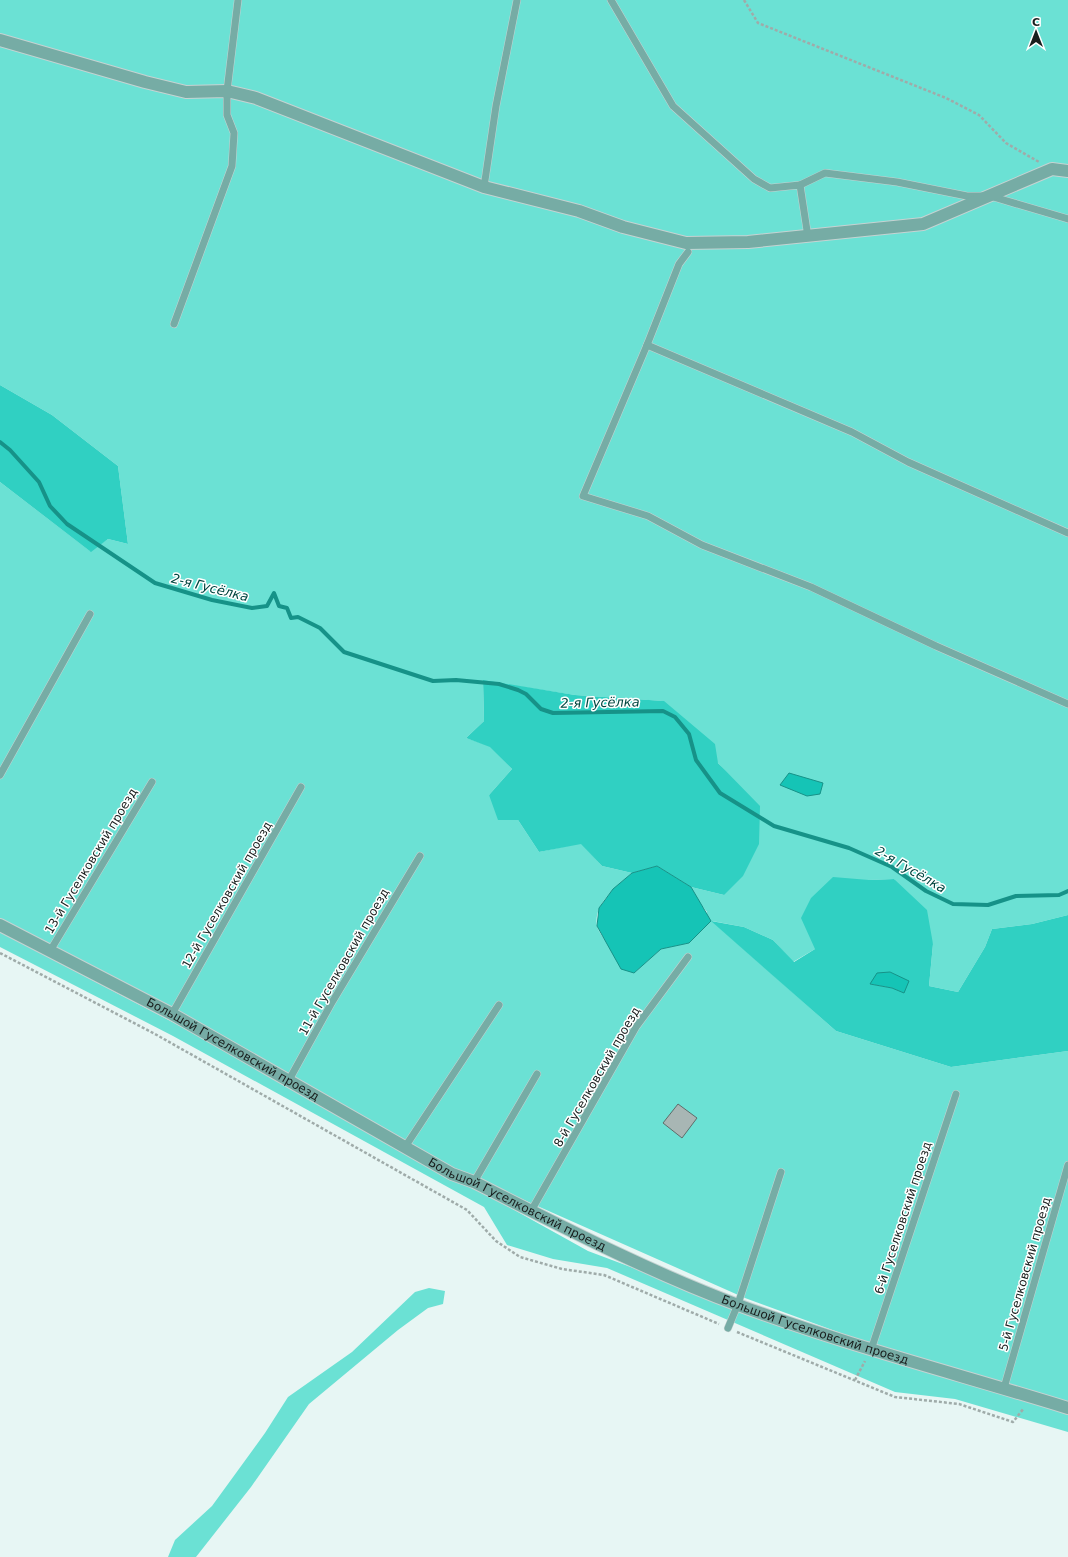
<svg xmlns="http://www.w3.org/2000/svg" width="1068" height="1557" font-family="'DejaVu Sans',sans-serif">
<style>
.green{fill:#6be1d4;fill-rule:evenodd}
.forest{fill:#30d0c2;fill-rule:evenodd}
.water{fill:#15c4b6;stroke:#169288}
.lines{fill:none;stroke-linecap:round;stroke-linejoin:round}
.stream{stroke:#169288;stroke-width:4}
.building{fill:#a8b6b4;stroke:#5f6c6a}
.lane-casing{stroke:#c6d3d2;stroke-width:8}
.street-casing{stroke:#c6d3d2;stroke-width:14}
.path{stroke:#9faba9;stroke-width:2.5;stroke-dasharray:3 2;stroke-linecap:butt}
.lane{stroke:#76aca5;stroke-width:7}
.street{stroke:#76aca5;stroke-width:12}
.labels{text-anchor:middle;stroke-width:3;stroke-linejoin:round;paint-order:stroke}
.street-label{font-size:12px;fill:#181e1d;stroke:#fff}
.water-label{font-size:13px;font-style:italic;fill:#00453f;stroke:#fff}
</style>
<rect width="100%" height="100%" fill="#e7f6f4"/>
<g class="green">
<path d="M0,0h1068v915l-36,9 -40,5 -7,18 -27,45 -29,-6 4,-42 -39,-65 -25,1 -54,69 -22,13 -20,-22 -29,-13 -32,-6 124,110 115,36 117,-16v352l-200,-60 -123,-45 -289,-128 -294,-167 -162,-85v-436l90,69 18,-12 20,5 -10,-78 -66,-51 -52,-30zM483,681l92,14 88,6 72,81 -11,113 -33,-8 8,15 8,10 -18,31 -28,6 -27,24c-9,-10 -34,-35 -37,-47 -4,-22 20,-40 35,-53l-30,-7 -21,-23 -42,9 -21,-32 -29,-25 23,-26 -22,-23 -24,-8 18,-17z"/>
<polygon points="0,932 228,1051 588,1251 716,1299 1068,1413 1068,1432 955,1399 895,1392 607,1268 553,1259 507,1245 484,1207 173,1036 0,947"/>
<polygon points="429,1288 445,1291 443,1304 428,1308 398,1330 309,1404 251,1487 196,1557 168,1557 175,1540 212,1506 265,1433 288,1397 352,1352 415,1292"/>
</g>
<g class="forest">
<polygon points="0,385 52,415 118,466 128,544 108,539 91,552 0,482"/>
<polygon points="483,680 575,695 664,701 715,744 718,763 760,806 759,844 743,876 724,895 691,887 657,866 632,873 602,866 581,844 539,852 518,820 498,820 489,795 512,769 490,747 466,738 484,721"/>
<path d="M833,877l36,3 25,-1 33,31 6,34 -4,42 29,6 27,-45 7,-18 40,-5 36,-9v136l-117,16 -115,-36 -125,-110 33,6 29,13 21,22 21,-13 -14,-31 10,-20zM890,972l13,20 -11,-4 -22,-4z"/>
</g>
<g class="water">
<polygon points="789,773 823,783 820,794 807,796 780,785"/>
<polygon points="657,866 691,887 711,921 689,943 661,949 634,973 621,969 597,926 599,908 613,889 632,873"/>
<polygon points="890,972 909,981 904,993 892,988 870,984 877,973"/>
</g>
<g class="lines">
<polyline class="stream" points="0,442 10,450 39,482 50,506 67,524 155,583 212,600 252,608 267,606 274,593 279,606 287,608 291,618 298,617 320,628 344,652 433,681 456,680 499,684 518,690 526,694 541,709 553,713 663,711 675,717 689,734 696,760 720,793 774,826 849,848 892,867 926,891 953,904 988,905 1016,896 1059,895 1068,891"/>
</g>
<polygon class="building" points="678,1104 697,1118 682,1138 663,1123"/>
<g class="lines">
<g class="lane-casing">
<g id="lane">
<polyline points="611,0 673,106 754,179 770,188 800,185 808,237"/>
<polyline points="800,185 825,173 897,182 967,196 990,196 1068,219"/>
<polyline points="484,187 496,106 517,0"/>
<polyline points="174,324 232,166 234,133 227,115 227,91 238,0"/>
<polyline points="647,345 679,264 688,252"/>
<polyline points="1068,533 908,462 852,432 647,345 583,496 648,516 702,545 811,587 936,646 1068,704"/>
<polyline points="0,775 90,614"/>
<polyline points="50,951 152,782"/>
<polyline points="172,1014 301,787"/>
<polyline points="289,1080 331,1004 420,856"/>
<polyline points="405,1147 499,1005"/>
<polyline points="474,1182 537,1074"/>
<polyline points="531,1211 636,1027 688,957"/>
<polyline points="728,1328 738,1304 781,1172"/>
<polyline points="871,1350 956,1094"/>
<polyline points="1004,1388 1068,1165"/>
</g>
</g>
<g class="street-casing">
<g id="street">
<polyline points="0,40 145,82 186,92 227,91 256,98 484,187 579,211 623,227 686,243 748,242 923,224 1052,169 1068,171"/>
<path id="s1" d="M0,925l172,89 280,160 22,8c87,44 173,89 264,123 108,40 220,69 330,103"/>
</g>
</g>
<g class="path">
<polyline points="744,0 758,23 946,98 979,115 1006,143 1039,162"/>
<polyline points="0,953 155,1034 467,1210 496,1241 520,1257 562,1269 604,1275 719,1324"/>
<polyline points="737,1332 895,1397 959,1404 1013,1422 1024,1408"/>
<polyline points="855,1380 865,1361"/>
</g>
<use href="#lane" class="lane"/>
<use href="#street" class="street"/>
</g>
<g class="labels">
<g class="street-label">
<text transform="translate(91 861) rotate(-59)" y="4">13-й Гуселковский проезд</text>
<text transform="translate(227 895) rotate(-60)" y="4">12-й Гуселковский проезд</text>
<text transform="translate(344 962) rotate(-60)" y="4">11-й Гуселковский проезд</text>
<text dy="4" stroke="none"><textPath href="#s1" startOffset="264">Большой Гуселковский проезд</textPath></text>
<text transform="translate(597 1077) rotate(-60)" y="4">8-й Гуселковский проезд</text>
<text dy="4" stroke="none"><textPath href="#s1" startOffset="588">Большой Гуселковский проезд</textPath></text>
<text transform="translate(903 1218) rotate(-72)" y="4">6-й Гуселковский проезд</text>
<text transform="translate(1025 1274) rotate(-74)" y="4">5-й Гуселковский проезд</text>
<text dy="4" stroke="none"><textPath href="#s1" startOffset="912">Большой Гуселковский проезд</textPath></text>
</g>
<g class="water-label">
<text transform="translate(210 587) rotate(14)" y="5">2-я Гусёлка</text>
<text transform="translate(600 702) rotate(-1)" y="5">2-я Гусёлка</text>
<text transform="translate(911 869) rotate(30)" y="5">2-я Гусёлка</text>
</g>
</g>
<g transform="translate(1036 32)" stroke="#ffffff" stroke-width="3" paint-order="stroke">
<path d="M0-3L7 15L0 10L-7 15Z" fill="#181e1d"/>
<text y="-6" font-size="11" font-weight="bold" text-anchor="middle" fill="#181e1d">С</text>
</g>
</svg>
